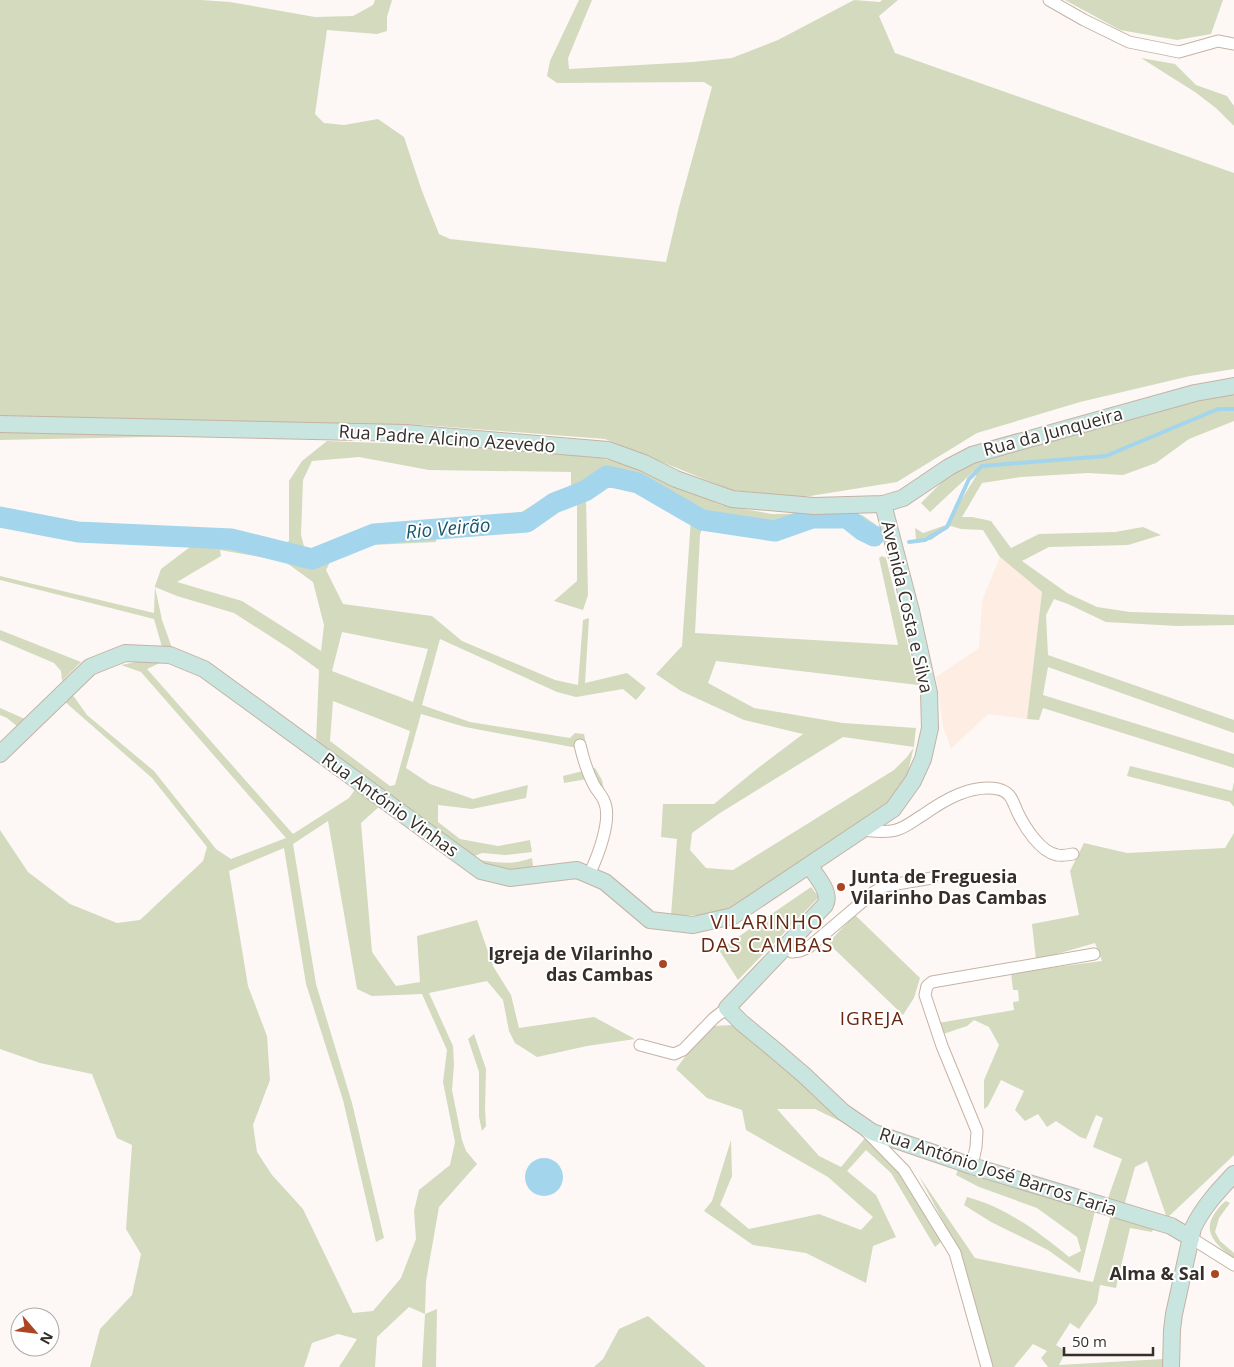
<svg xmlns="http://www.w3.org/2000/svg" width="1234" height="1367" font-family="'Open Sans',sans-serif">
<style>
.built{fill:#feede2}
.green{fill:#d3dabe;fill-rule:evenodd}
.water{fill:#a3d5ec}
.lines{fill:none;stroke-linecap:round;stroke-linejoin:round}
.stream{stroke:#a3d5ec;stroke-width:4}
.river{stroke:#a3d5ec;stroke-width:21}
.street-casing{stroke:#c6b2a5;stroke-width:13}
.secondary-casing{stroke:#c6b2a5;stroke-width:18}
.street{stroke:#fff;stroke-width:11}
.secondary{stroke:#c8e6df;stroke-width:16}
.poi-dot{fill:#ac4522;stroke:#fff;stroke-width:2}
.labels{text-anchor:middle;stroke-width:4;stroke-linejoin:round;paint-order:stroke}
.street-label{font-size:18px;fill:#362e29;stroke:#fff}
.poi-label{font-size:18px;font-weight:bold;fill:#362e29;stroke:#fff;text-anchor:end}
.water-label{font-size:19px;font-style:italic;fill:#15566d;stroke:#fff}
.neighbourhood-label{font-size:19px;letter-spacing:1px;fill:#692711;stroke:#fff}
.quarter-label{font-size:20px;letter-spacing:1px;fill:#692711;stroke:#fff}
</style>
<rect width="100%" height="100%" fill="#fdf8f5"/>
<polygon class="built" points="1000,557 1042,592 1027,719 988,714 951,749 943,726 936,677 979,648 982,601"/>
<g class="green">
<polygon points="0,0 201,0 230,2 315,17 353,16 373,5 375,0 392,0 387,17 387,31 377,34 327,30 315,114 324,123 344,125 378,119 404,137 422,191 439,234 450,239 666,262 679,207 712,87 704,82 557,83 547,76 550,61 579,0 592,0 568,58 569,69 693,62 732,58 778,40 854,0 880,2 882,0 898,0 879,16 895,53 1234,173 1234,369 1190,376 1080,402 977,433 897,482 804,497 731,490 605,439 424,425 0,416"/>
<polygon points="1065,0 1223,0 1211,34 1177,40 1120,30"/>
<polygon points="1141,58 1175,64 1196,85 1227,96 1234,106 1234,126 1216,108 1195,92"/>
<polygon points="1234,393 1234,421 1189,439 1156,463 1123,475 1088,473 1021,477 982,483 962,517 972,517 991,521 1011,548 1039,534 1115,532 1143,527 1161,535 1128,545 1049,547 1022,561 1067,593 1097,607 1130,612 1234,615 1234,625 1177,626 1106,622 1068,604 1054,599 1046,615 1048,655 1234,720 1234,733 1048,667 1043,695 1234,754 1234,768 1043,708 1039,720 1027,719 1042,592 1000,557 983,530 961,529 951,526 931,540 916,539 915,528 923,533 946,525 976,476 974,471 930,512 921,503 943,481 976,458 1209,395"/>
<polygon points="0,430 197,436 0,440"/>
<path d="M327,441l159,6 114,11 25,6 96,41 51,9 76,-1 14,2 13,9 7,17 -3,5 -7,-2 -13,-13 -17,-7 -44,3 -22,10 -73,-12 -3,10 -5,98 203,12 -19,-87 3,-2 4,2 32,127 -202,-24 -8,22 46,25 89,15 73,5 -2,18 -7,30 -21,31 -145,97 -35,11h-35l6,-76 -16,-2 2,-33h51l44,-36 45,-34 -59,-14 -63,-29 -25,-17 26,-28 9,-127 -41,-23 -28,-11h-23l-13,12 2,98 -5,15 -29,-9 23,-20v-80l-28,8 -33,22 -68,3v-13l67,-5 31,-19 25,-9v-16l-142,-2 -70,-13 -47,4 -9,19 -2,55 4,15 12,2 52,-23 67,1v12l-65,3 -40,15 -5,10 17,34 89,12 30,25 93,39 23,5 5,-65 6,-2 -4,65 42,-10 19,15 -10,12 -13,-11 -47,8 -19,-5 -117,-53 -18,66 48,17 100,16 5,-5 9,1 3,14 -15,-1 -107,-20 -44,-13 -15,54 24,16 43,15 55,-14 -2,13 -54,11 -34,-4v17l22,17 38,7 32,-6 2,12 -26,3 -24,-2 -10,4 -156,-114 3,-73 -29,-21 -56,-36 -57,-17 -22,-9 7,33 10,28 -10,-1 -8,-28 -154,-39v-4l154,37 1,-27 6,-17 29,-22 -118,-10 -72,-14v-11l76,14 146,5 57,15 10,-5v-60l13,-20zM220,550l64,11 29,21 11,43 -3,26 -79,-50 -65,-19 44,-26zM342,632l86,17 -15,53 -81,-31zM333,701l77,30 -15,54 -5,1 -60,-45zM843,737l71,10 -7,10 -13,13 -161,100 -27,-2 -16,-18 2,-17 28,-20z"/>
<polygon points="0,630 81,662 62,681 61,671 54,663 0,640"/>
<path d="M142,661l20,1 -15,7 146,165 56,-36 7,-10 24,18 -19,17 11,129 24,34 24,-4 -3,-46 60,-16 16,46 18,29 8,33 75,-11 41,22 -48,7 -50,11 -22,-14 -6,-12 -6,-31 -16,-19 -58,12 24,53 1,19 -2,25 10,50 4,11 11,13 -38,43 -13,74 -1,33 12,-5 -1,58h-14l3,-53 -16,-7 -32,30 -2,30h-36l18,-28 -19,-5 -26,9 -8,24h-214l10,-38 32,-34 9,-41 -15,-25 6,-84 -15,-7 -25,-64 -52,-11 -40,-14v-219l28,42 42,32 47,19 23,-3 63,-59 4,-14 -55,-69 -88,-77 8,-7 15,21 67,56 62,78 15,10 55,-21 -145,-166 -20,-7zM328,821l29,168 15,7 50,-2 25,56 -4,32 12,60 -5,23 -31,25 -5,21 2,28 -15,39 -28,33 -20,2 -50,-104 -31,-34 -15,-23 -4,-27 17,-45 -3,-44 -19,-50 -19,-115 55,-23 22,136 37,116 33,142 8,-4 -32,-135 -36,-119 -23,-140z"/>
<polygon points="0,708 25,719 18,727 7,718 0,715"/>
<polygon points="1130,766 1232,791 1234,782 1234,807 1230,802 1127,776"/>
<polygon points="595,768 602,780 610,818 598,859 595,841 602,834 599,794 593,778 564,783 563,776"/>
<polygon points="1234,833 1234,1155 1167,1218 1147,1161 1135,1167 1124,1206 1107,1201 1122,1159 1093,1147 1103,1118 1096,1115 1086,1139 1080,1137 1056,1121 1047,1127 1038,1114 1025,1121 1015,1110 1024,1091 1001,1080 988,1106 984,1109 984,1080 999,1045 989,1027 974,1020 967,1026 943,1034 938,1023 1014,1010 1013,1002 1019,1001 1018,990 1013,990 1011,973 1102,961 1095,943 1036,960 1032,924 1079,915 1070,871 1084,843 1127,853 1225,848"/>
<path d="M532,858l1,7 -2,4c-18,2 -36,2 -51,-9 20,3 33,5 52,-2z"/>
<polygon points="811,887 819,897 738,980 719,950"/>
<polygon points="855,915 920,978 914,998 903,1015 828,943"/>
<polygon points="733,1025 762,1047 848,1125 815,1109 777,1109 819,1156 841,1167 865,1138 898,1169 943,1240 935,1247 891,1173 866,1150 847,1171 876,1195 896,1237 873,1246 866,1283 806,1253 753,1245 704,1211 712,1201 731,1140 732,1176 720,1205 749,1229 819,1214 861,1230 873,1217 828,1177 746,1130 742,1110 707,1098 676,1069 687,1054 714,1026"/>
<polygon points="474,1034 486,1069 485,1108 486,1126 482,1131 479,1117 479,1072 468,1039"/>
<path d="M959,1167l136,44 -15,62 -32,-23 -57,-28 -27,-17 3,-8c38,10 72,35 102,60l12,-6 -4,-14 -40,-29 -58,-21 -23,-12z"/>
<polygon points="919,1176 975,1258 1093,1282 1111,1215 1154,1227 1152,1232 1130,1228 1116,1288 1100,1285 1097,1303 1079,1329 1070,1323 1056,1345 1066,1351 1059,1365 1163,1359 1164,1367 1048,1367 1041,1358 1047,1351 1033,1344 1014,1367 993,1367 960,1253"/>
<path d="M1226,1201l4,2 -11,15 -4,14 5,9 14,12v6c-13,-11 -32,-24 -21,-43 4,-6 7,-11 13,-15z"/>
<polygon points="648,1316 706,1367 594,1367 603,1359 619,1329"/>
</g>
<circle class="water" cx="544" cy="1177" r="19"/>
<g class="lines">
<polyline class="stream" points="909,542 925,540 947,527 969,479 982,466 1106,456 1218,409 1234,409"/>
<polyline class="river" points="0,517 78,532 231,539 312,559 374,534 527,522 554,503 585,491 607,476 638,483 702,520 775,531 812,518 847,518 862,530 874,536"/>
<g class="street-casing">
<g id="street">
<polyline points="1049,0 1084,20 1129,42 1179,52 1218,41 1234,44"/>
<path d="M580,745c3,13 7,27 14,40 3,6 8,10 10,16 9,18 -7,57 -15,74"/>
<path d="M862,830c11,1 23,3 34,0 11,-3 18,-10 27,-15 21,-15 48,-31 75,-26 13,3 14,11 19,22 7,15 23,41 40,44 5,1 11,0 16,-1"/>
<polyline points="785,946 792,952 800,951 809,947 862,902 874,892 885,886 932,878"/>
<polyline points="640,1045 674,1054 683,1050 714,1018 727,1008"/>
<polyline points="866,1131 904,1170 955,1253 987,1367"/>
<polyline points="972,1166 976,1147 977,1131 942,1046 925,995 927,986 932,982 1094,954"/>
<polyline points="1191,1238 1234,1265"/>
</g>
</g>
<g class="secondary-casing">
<g id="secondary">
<polyline points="0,424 406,433 608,450 644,463 676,479 732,499 814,506 883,504 903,498 949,467 972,455 1195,393 1234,386"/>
<polyline points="0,754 90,667 125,653 170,655 204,669 481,871 510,878 577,870 605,882 650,920 693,925 733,916 893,809 913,781 923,759 930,728 929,693 911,611 883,504"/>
<path d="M810,866c6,11 22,26 15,39l-98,103 15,15 34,28 28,24 39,37 29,20 100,34 199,60 20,12"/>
<path d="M1171,1367l1,-37 2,-16 19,-86c10,-21 25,-37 41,-54"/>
</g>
</g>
<use href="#street" class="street"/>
<use href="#secondary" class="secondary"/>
</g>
<g class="poi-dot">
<circle cx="841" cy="887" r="5"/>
<circle cx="663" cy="964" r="5"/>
<circle cx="1215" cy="1274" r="5"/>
</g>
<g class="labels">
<g class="street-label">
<text transform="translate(1053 432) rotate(-15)" y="6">Rua da Junqueira</text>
<text transform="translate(447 439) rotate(4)" y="6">Rua Padre Alcino Azevedo</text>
<text transform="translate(907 607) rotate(77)" y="6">Avenida Costa e Silva</text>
<text transform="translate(390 805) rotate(36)" y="6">Rua António Vinhas</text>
<text transform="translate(998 1172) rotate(18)" y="6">Rua António José Barros Faria</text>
</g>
<g class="poi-label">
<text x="851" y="883" text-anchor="start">Junta de Freguesia<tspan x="851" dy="21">Vilarinho Das Cambas</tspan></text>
<text x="653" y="960">Igreja de Vilarinho<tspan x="653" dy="21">das Cambas</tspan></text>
<text x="1205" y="1280">Alma &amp; Sal</text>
</g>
<g class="water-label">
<text transform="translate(448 528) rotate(-5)" y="7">Rio Veirão</text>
</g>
<g class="neighbourhood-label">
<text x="872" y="1025">IGREJA</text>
</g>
<g class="quarter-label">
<text x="767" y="929">VILARINHO<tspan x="767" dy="23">DAS CAMBAS</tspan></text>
</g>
</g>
<g transform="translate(35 1332) rotate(118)"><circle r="24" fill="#ffffff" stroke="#afaba9"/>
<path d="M0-4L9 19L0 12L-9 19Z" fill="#ac4522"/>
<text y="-8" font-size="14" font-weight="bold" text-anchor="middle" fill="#362e29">N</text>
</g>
<path d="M1064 1347v8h89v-8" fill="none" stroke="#362e29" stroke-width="2.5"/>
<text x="1072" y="1347" font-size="15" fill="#362e29" stroke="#ffffff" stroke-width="4" paint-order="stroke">50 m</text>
</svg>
